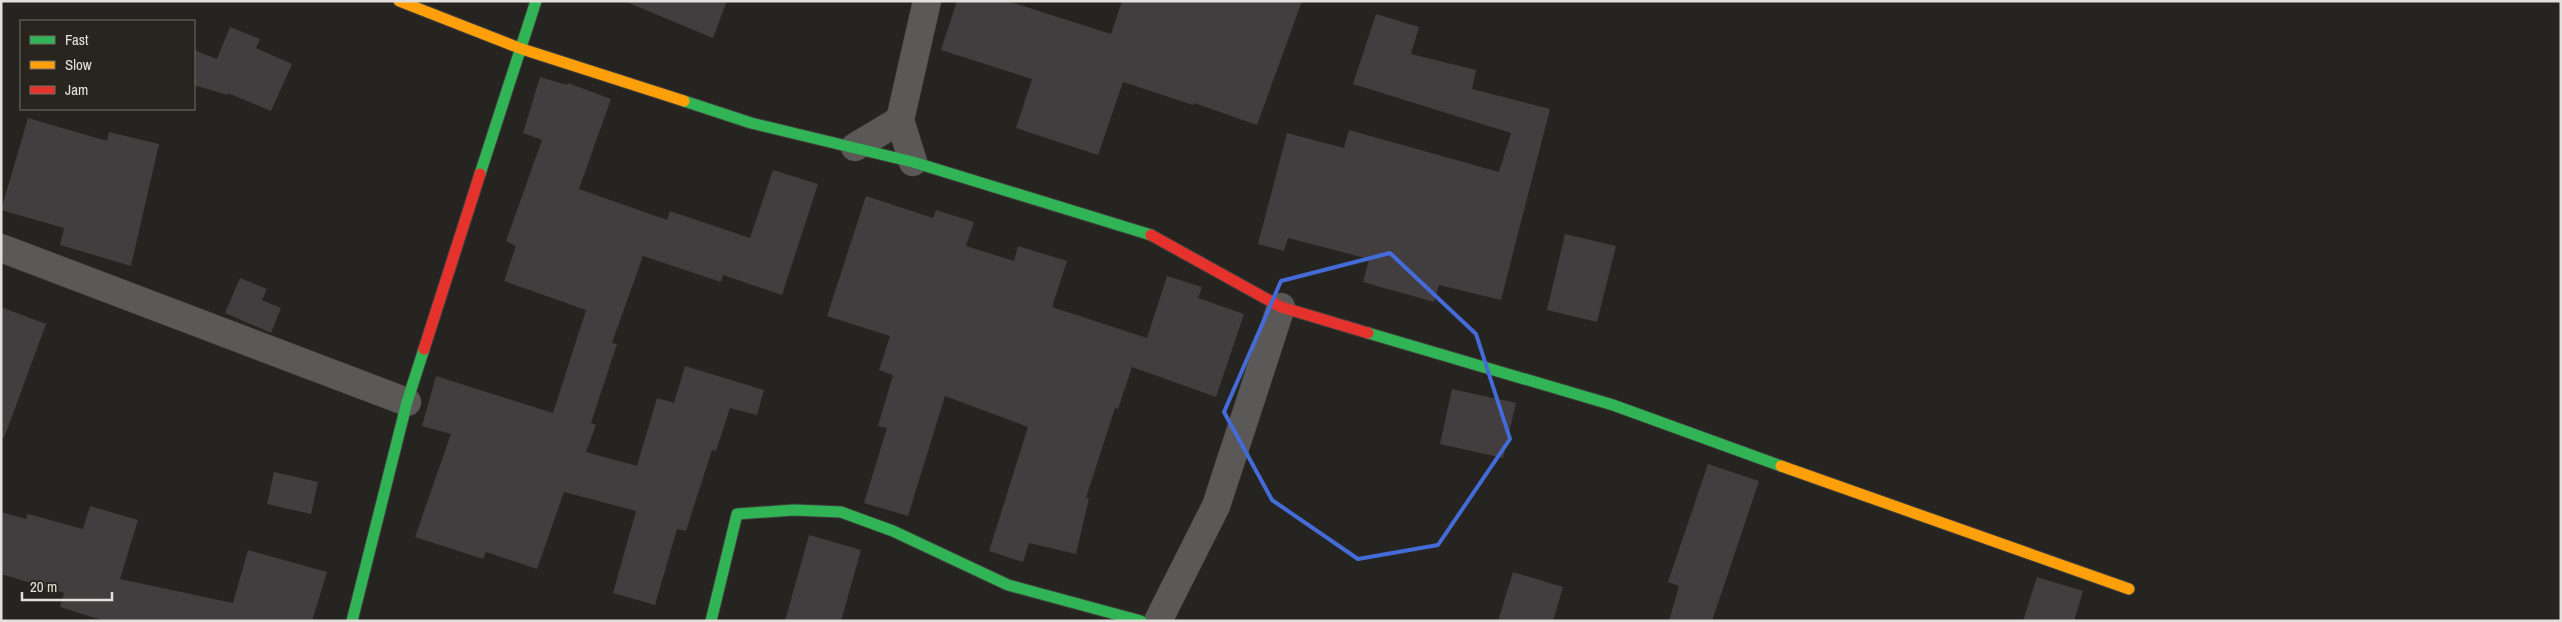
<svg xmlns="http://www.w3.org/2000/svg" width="2562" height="622" font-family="'Archivo Narrow',sans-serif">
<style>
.building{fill:#423d3f}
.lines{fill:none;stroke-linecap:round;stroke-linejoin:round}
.street-casing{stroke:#403e3b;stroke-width:29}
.fast-casing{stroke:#403e3b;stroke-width:13}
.slow-casing{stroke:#403e3b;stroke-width:13}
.jam-casing{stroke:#403e3b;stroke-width:13}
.street{stroke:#5a5958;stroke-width:28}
.fast{stroke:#30b455;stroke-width:11}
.slow{stroke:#ff9f0a;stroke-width:11}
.jam{stroke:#e5322d;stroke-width:11}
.marked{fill:none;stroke:#456bd9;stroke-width:4;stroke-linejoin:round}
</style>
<rect width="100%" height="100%" fill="#262420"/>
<g class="building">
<polygon points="624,1 727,1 713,38"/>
<polygon points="957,1 1007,1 1111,34 1122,1 1302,1 1257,125 1194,103 1193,105 1123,82 1098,155 1016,128 1032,79 941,50"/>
<polygon points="1376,14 1419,27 1411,54 1476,70 1472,89 1550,109 1501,300 1439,285 1434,302 1363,282 1369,259 1288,238 1284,251 1258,244 1287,133 1344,148 1349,130 1499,172 1511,133 1353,84"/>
<polygon points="230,27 260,39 256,48 292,64 271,111 228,93 227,95 194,85 194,50 217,59"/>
<polygon points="540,77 567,85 568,83 611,99 579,189 667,220 670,211 750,238 773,170 818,184 782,295 723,275 721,282 643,256 612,343 617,344 591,423 596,425 586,452 637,466 657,398 674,403 685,366 764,390 757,415 730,408 716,451 712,450 686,531 677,529 655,605 613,593 636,511 564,492 537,569 486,552 483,559 415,537 451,434 422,426 436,376 553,413 586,310 504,281 516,246 506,241 542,140 523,133"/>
<polygon points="28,118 107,141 109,132 159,144 131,266 60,245 64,228 1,210"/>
<polygon points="866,196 933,218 936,210 974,222 966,246 1014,261 1018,246 1067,261 1052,307 1147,338 1167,276 1202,287 1198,298 1244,314 1216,397 1132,367 1118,409 1115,408 1086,498 1089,498 1076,554 1029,543 1023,562 989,551 1028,427 945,396 908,516 864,503 887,428 878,426 893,375 879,370 890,336 827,316"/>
<polygon points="1565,234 1616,246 1597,322 1547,310"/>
<polygon points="240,278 267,289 262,300 281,308 271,333 225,313"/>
<polygon points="1,307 46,324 4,438 1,438"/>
<polygon points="1452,389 1516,403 1503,458 1440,444"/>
<polygon points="1708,464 1759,481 1712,621 1669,621 1679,586 1668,582"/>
<polygon points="274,472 318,482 311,514 267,504"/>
<polygon points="90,506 138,520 120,579 233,603 248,550 327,572 312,621 105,621 60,607 64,593 1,574 1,512 26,519 28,514 83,529"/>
<polygon points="809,535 861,550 841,621 785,621"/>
<polygon points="1513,572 1563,587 1553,621 1498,621"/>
<polygon points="2037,577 2083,591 2074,621 2023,621"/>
</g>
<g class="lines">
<g class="street-casing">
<g id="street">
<polyline points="855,147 900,120"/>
<polyline points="913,162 900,120 927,1"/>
<polyline points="1,248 407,402"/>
<polyline points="1158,621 1216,506 1281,307"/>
</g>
</g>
<g class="fast-casing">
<g id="fast">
<polyline points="684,101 751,123 913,162 1151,235"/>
<polyline points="480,174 536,1"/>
<polyline points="1368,333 1613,405 1781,466"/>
<polyline points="352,621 407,402 424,349"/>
<polyline points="711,621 737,514 794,510 841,512 893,531 1008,585 1141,621"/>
</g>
</g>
<g class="slow-casing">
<g id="slow">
<polyline points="399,1 522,49 684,101"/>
<polyline points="1781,466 2129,589"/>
</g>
</g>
<g class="jam-casing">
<g id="jam">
<polyline points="1151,235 1281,307 1368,333"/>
<polyline points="424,349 480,174"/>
</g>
</g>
<use href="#street" class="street"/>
<use href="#fast" class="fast"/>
<use href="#slow" class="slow"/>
<use href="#jam" class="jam"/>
</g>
<path class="marked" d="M1390,253l86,81 34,105 -72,106 -80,14 -86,-59 -48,-88 57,-131z"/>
<rect width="2562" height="622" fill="none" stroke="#e3e0dc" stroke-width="5"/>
<rect x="20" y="20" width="175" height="90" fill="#28251e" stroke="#73706a"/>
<rect x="30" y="36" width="25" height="8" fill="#30b455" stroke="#73706a"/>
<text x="65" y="45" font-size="15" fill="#e3e0dc">Fast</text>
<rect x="30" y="61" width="25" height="8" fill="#ff9f0a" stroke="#73706a"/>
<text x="65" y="70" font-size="15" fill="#e3e0dc">Slow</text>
<rect x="30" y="86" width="25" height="8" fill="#e5322d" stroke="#73706a"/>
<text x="65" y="95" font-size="15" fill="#e3e0dc">Jam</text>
<path d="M22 592v8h90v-8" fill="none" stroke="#e3e0dc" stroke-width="2.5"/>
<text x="30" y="592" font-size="15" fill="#e3e0dc" stroke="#28251e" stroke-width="4" paint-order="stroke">20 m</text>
</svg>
